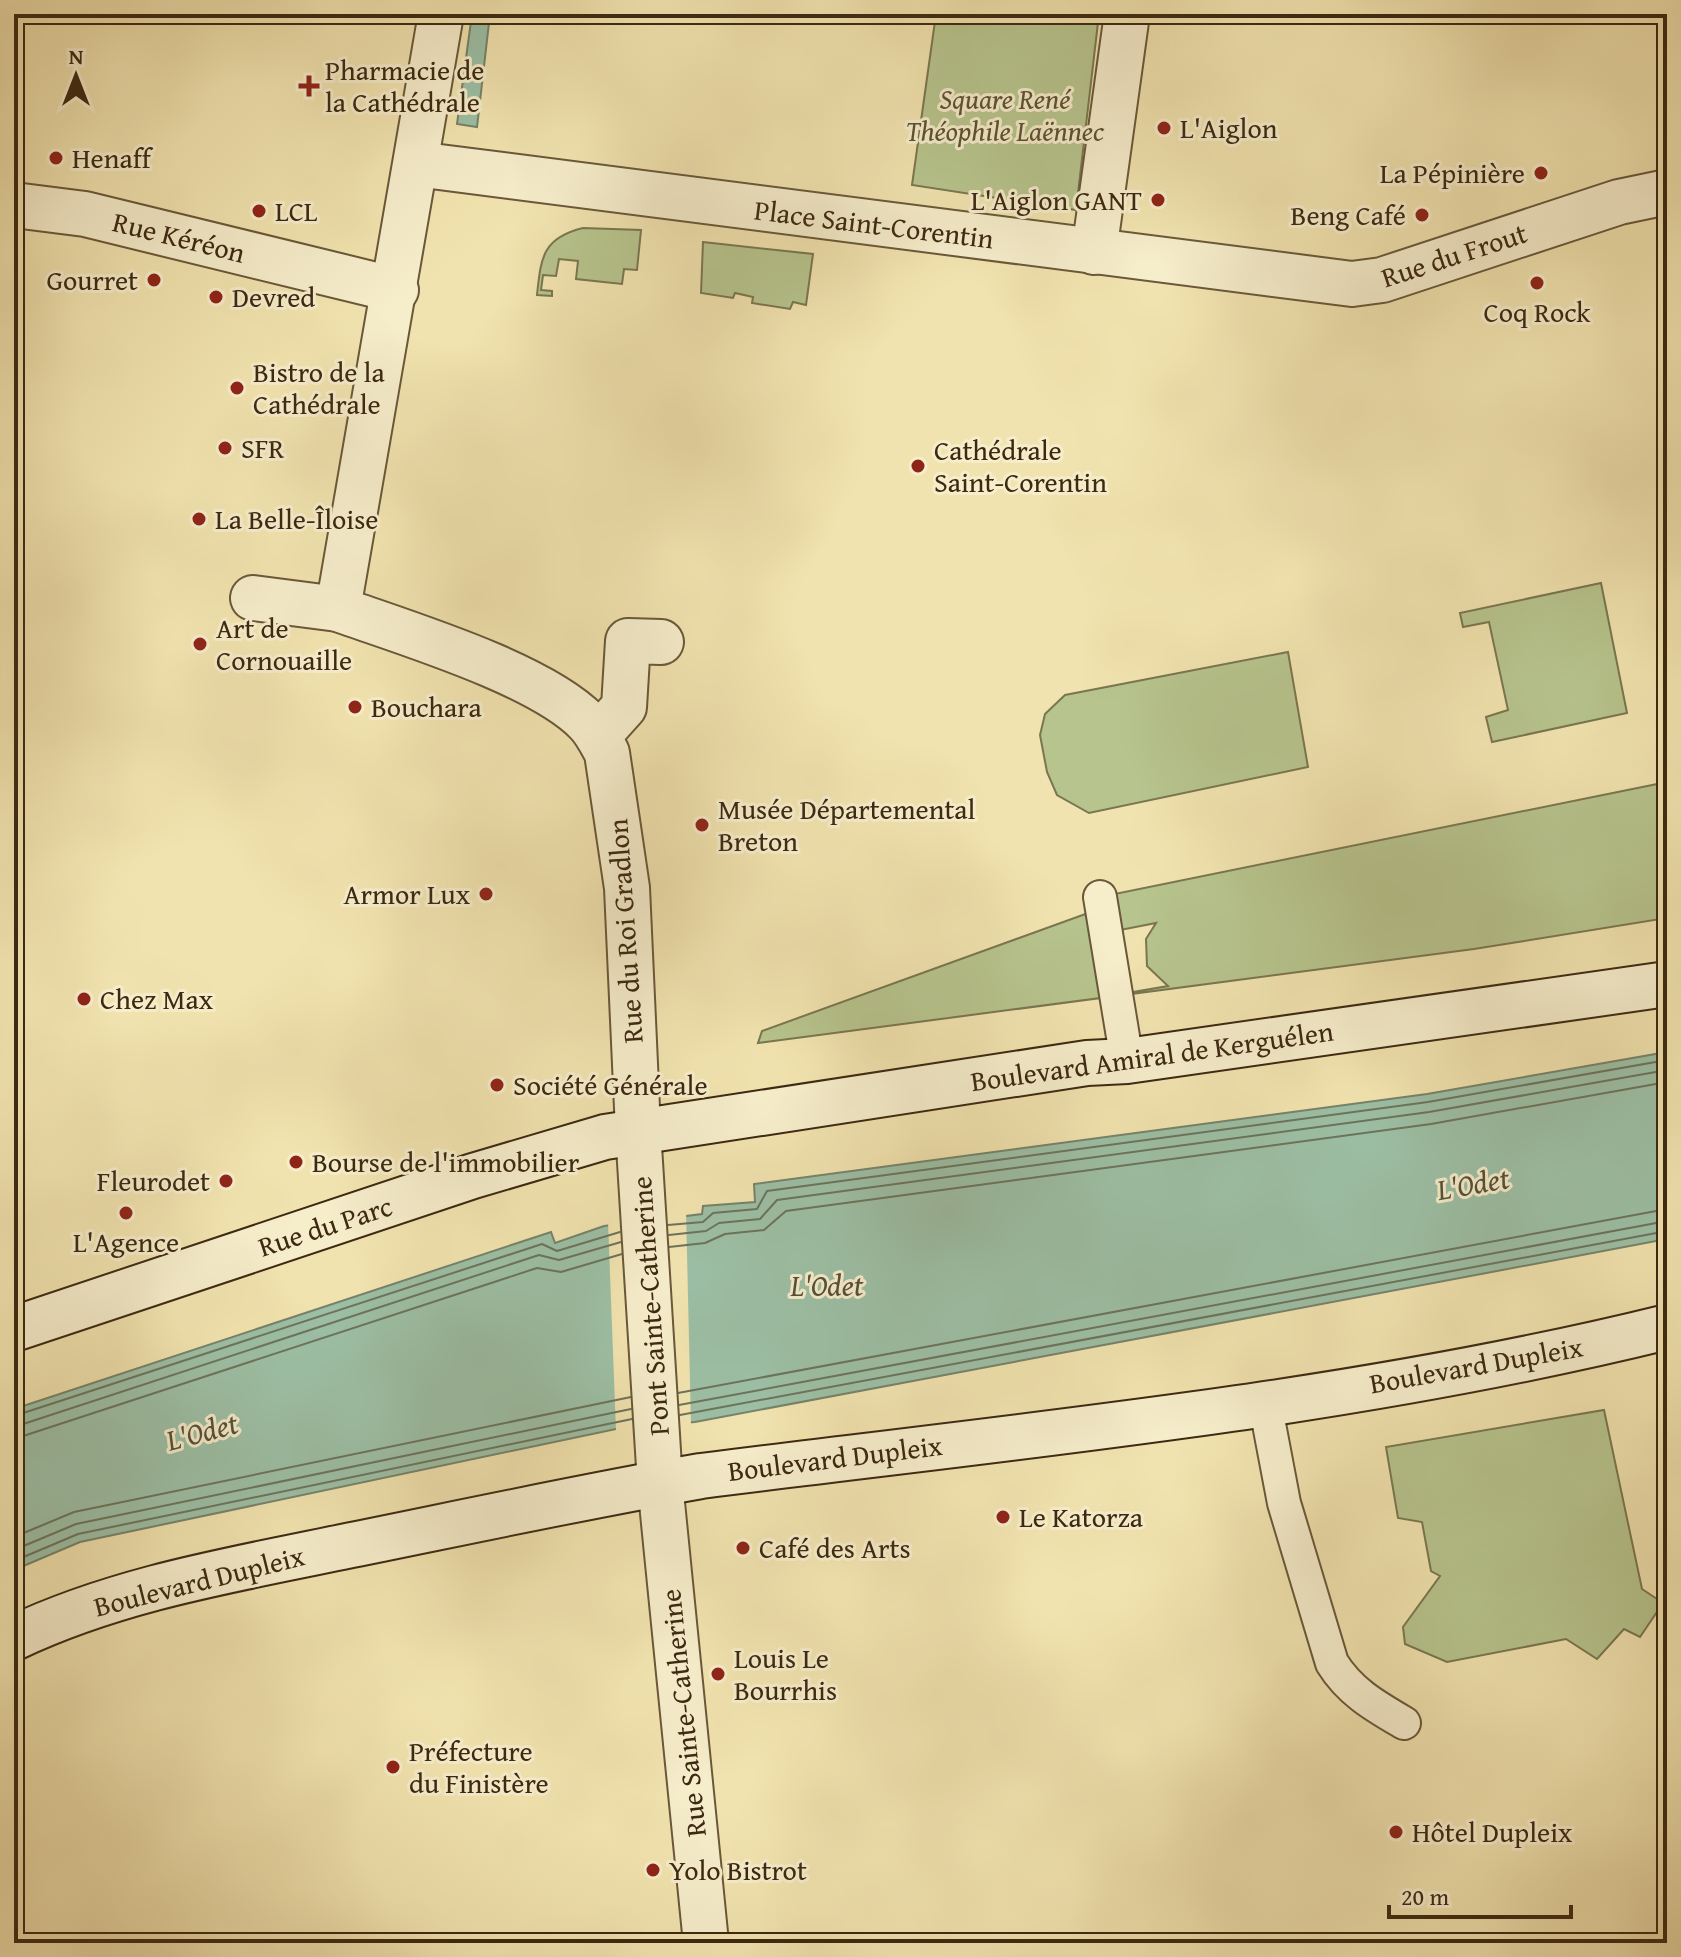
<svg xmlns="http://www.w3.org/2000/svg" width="1681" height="1957" font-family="'Gentium Book Plus',serif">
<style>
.green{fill:#b7c48d;stroke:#7a7650;stroke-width:2;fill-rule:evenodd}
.water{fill:#9cbfa5;stroke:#76836a;stroke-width:2}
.pier{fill:#f1e3af}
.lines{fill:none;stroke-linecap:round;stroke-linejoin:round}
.shore{stroke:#6c745c;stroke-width:2}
.service-casing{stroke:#695839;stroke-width:36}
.pedestrian-casing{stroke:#695839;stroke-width:48}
.minor-casing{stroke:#695839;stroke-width:48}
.tertiary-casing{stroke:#695839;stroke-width:48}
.secondary-casing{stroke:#3c2912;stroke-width:48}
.service{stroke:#f6edcb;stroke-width:32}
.pedestrian{stroke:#f6edcb;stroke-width:44}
.minor{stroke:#f6edcb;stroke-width:44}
.tertiary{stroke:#f6edcb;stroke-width:44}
.secondary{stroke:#f6edcb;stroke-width:44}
.poi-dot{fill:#8f2418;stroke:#f6edcb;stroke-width:3}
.labels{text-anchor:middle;stroke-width:6;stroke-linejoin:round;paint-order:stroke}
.poi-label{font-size:28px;fill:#3c2912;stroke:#f6edcb;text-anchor:start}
.park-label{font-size:28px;font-style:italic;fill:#5b5031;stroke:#f6edcb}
.street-label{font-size:28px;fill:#3c2912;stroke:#f6edcb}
.water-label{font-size:30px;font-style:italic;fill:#544e37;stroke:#f6edcb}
</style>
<rect width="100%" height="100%" fill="#f1e3af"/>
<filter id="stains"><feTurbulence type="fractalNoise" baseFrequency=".0025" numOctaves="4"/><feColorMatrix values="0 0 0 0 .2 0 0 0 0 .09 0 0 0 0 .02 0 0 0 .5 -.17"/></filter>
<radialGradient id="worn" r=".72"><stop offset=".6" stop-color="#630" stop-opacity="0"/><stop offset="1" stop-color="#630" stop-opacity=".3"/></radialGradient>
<g class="green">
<polygon points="936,14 1099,14 1076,210 912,185"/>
<path d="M583,228l58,2 -4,40 -13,-1 -2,15 -46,-5 2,-18 -19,-2 -3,17 -13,-1 -2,15 11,1v5l-15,-1c4,-37 5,-57 46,-67z"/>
<polygon points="703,242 813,254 806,305 793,302 790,309 752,303 753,297 735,293 733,298 701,293"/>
<polygon points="1601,583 1627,713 1492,742 1486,717 1508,710 1489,622 1463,627 1460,613"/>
<polygon points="1288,652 1308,767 1089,813 1057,795 1047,772 1040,735 1045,714 1065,695"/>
<path d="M1667,782v136l-193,31 -716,94 4,-12 329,-119 -1,-13zM1156,923l-10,16 1,27 21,20 -41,7 -12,-62z"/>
<polygon points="1604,1410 1642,1589 1663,1603 1640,1637 1624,1629 1597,1659 1566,1639 1447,1662 1405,1644 1403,1627 1440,1576 1431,1571 1422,1522 1398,1518 1386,1447"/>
</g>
<g class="water">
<polygon points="472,14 490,14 477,127 457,124"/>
<polygon points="1667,1052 1667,1239 695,1422 616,1429 80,1542 14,1570 14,1409 551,1232 555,1243 604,1226 702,1214 703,1206 755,1202 754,1184 1427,1094"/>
</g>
<polygon class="pier" points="686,1210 691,1426 616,1431 608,1221"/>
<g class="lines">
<g class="shore">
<polyline points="668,1225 703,1222 713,1213 757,1209 767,1191 1428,1102 1667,1060"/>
<polyline points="669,1235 706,1231 719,1223 760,1219 777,1200 1429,1112 1667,1070"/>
<polyline points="669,1247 705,1243 725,1234 764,1230 786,1211 1431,1124 1667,1082"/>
<polyline points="678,1393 1667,1209"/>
<polyline points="679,1405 1667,1221"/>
<polyline points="680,1415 1667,1231"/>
<polyline points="14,1416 542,1244 557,1251 620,1232"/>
<polyline points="14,1427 539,1255 559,1260 621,1242"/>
<polyline points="14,1439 537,1268 561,1272 622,1254"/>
<polyline points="14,1537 74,1512 631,1397"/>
<polyline points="14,1550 76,1524 631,1409"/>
<polyline points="14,1561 78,1534 632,1419"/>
</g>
<g class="service-casing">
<g id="service">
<polyline points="1100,897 1127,1061"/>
<path d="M1265,1403l19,100 48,160c18,29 43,43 72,60"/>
</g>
</g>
<g class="pedestrian-casing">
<g id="pedestrian">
<path d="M441,14l-103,595c67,24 201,64 249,113 9,9 14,20 20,31l20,135 11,242"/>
<polyline points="416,164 1352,284 1382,280 1619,202 1667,192"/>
<polyline points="14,205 85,214 396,290"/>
<polyline points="1094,252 1127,14"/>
<polyline points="253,598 338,609"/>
<polyline points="598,736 624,707 628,641 661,642"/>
</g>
</g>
<g class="minor-casing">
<polyline id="minor" points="660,1483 706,1943"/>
</g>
<g class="tertiary-casing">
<polyline id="tertiary" points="638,1130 660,1483"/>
</g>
<g class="secondary-casing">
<g id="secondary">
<polyline points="14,1329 473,1176 605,1137 1087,1063 1127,1061 1667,984"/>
<path d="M14,1638c103,-49 217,-68 328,-91 119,-24 239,-50 359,-71 322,-41 650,-71 966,-149"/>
</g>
</g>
<use href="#service" class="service"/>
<use href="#pedestrian" class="pedestrian"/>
<use href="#minor" class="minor"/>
<use href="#tertiary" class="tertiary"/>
<use href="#secondary" class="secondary"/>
</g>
<g class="poi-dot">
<path d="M305 74h8v8h8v8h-8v8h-8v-8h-8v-8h8z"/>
<circle cx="1164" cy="128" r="8"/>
<circle cx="56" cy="158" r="8"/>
<circle cx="1541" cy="173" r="8"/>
<circle cx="1158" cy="200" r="8"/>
<circle cx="259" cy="211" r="8"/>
<circle cx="1422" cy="215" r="8"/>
<circle cx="154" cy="280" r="8"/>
<circle cx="1537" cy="283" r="8"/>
<circle cx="216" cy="297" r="8"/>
<circle cx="237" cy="388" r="8"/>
<circle cx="225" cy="448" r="8"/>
<circle cx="918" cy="466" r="8"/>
<circle cx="199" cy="519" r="8"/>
<circle cx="200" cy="644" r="8"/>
<circle cx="355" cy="707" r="8"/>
<circle cx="702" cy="825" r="8"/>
<circle cx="486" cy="894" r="8"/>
<circle cx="84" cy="999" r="8"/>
<circle cx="497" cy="1085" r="8"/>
<circle cx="296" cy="1162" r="8"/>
<circle cx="226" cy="1181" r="8"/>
<circle cx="126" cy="1213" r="8"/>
<circle cx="1003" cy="1517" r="8"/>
<circle cx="743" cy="1548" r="8"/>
<circle cx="718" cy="1674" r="8"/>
<circle cx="393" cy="1767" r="8"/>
<circle cx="1396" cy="1832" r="8"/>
<circle cx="653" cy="1870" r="8"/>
</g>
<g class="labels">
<g class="poi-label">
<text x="325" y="80">Pharmacie de<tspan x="325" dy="32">la Cathédrale</tspan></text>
<text x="1180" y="138">L'Aiglon</text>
<text x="72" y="168">Henaff</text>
<text x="1525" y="183" text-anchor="end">La Pépinière</text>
<text x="1142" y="210" text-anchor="end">L'Aiglon GANT</text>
<text x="275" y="221">LCL</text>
<text x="1406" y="225" text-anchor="end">Beng Café</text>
<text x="138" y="290" text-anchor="end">Gourret</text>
<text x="232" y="307">Devred</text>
<text x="1537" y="322" text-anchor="middle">Coq Rock</text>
<text x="253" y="382">Bistro de la<tspan x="253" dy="32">Cathédrale</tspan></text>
<text x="241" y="458">SFR</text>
<text x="934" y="460">Cathédrale<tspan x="934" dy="32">Saint-Corentin</tspan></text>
<text x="215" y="529">La Belle-Îloise</text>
<text x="216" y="638">Art de<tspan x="216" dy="32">Cornouaille</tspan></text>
<text x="371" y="717">Bouchara</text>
<text x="718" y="819">Musée Départemental<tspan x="718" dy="32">Breton</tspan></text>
<text x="470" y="904" text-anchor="end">Armor Lux</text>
<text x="100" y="1009">Chez Max</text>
<text x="513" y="1095">Société Générale</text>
<text x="312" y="1172">Bourse de l'immobilier</text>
<text x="210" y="1191" text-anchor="end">Fleurodet</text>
<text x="126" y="1252" text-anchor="middle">L'Agence</text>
<text x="1019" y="1527">Le Katorza</text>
<text x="759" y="1558">Café des Arts</text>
<text x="734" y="1668">Louis Le<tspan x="734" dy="32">Bourrhis</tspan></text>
<text x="409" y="1761">Préfecture<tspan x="409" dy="32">du Finistère</tspan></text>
<text x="1412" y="1842">Hôtel Dupleix</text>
<text x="669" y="1880">Yolo Bistrot</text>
</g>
<g class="park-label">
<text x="1005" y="109">Square René<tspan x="1005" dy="32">Théophile Laënnec</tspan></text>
</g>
<g class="street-label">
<text transform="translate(874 224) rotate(7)" y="10">Place Saint-Corentin</text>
<text transform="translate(179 237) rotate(14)" y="10">Rue Kéréon</text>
<text transform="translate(1454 255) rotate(-18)" y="10">Rue du Frout</text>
<text transform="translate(625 931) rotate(-94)" y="10">Rue du Roi Gradlon</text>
<text transform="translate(1152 1056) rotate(-8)" y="10">Boulevard Amiral de Kerguélen</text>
<text transform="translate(325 1226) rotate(-18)" y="10">Rue du Parc</text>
<text transform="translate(650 1306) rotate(-94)" y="10">Pont Sainte-Catherine</text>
<text transform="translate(1476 1365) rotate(-10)" y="10">Boulevard Dupleix</text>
<text transform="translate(835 1458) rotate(-7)" y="10">Boulevard Dupleix</text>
<text transform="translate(199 1581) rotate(-14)" y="10">Boulevard Dupleix</text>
<text transform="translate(683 1713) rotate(-96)" y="10">Rue Sainte-Catherine</text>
</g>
<g class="water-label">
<text transform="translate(1473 1184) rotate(-10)" y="10">L'Odet</text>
<text x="827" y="1296">L'Odet</text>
<text transform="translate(202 1432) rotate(-15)" y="10">L'Odet</text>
</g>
</g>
<rect width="1681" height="1957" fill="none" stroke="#f1e3af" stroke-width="48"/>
<rect x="16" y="16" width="1649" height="1925" fill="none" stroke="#3c2912" stroke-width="4"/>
<rect x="24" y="24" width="1633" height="1909" fill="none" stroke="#3c2912" stroke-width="2"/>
<g transform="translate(76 76)" stroke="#f6edcb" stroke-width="6" paint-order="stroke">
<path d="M0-6L14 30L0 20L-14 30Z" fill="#3c2912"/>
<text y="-12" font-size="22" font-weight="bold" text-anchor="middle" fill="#3c2912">N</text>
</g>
<path d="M1389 1905v12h182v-12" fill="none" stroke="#3c2912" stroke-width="4"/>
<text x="1401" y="1905" font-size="24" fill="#3c2912" stroke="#f6edcb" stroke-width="6" paint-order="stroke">20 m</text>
<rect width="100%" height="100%" filter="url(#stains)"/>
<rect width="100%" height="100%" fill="url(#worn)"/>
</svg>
